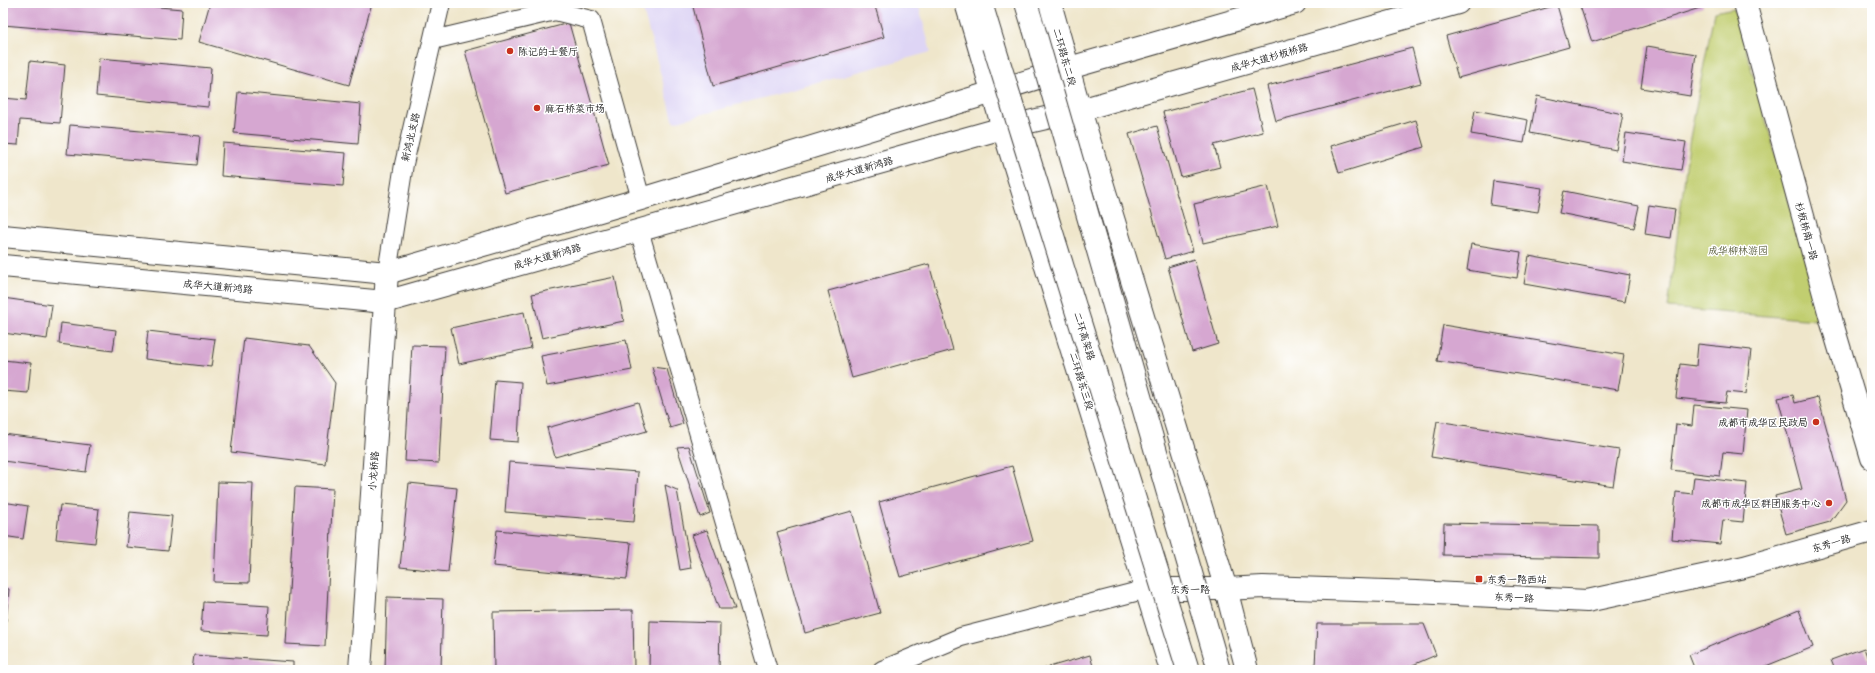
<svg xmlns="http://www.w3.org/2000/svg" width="1875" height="673" font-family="'Balsamiq Sans','LXGW WenKai TC',sans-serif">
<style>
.built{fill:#ded5f5}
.green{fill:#c1ce70;stroke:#6e7546}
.building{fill:#d6a7d1}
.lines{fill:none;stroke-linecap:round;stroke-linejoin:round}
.minor-casing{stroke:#3c3a36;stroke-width:20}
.tertiary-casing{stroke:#3c3a36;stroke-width:24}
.secondary-casing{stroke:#3c3a36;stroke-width:24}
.primary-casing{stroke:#3c3a36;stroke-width:24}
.trunk-casing{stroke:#3c3a36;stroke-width:24}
.minor{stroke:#fff;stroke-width:18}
.tertiary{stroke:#fff;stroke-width:22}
.secondary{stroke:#fff;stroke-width:22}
.primary{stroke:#fff;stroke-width:22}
.trunk{stroke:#fff;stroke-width:22}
.trunk-bridge-casing{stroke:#3c3a36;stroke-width:24;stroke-linecap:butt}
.trunk-bridge{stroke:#fff;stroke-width:22}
.poi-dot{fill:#c8321e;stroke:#fff;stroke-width:1.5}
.labels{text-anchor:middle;stroke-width:3;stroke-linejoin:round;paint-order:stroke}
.poi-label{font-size:10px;fill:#1c1c1c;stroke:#fff;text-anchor:start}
.street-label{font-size:10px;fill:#1c1c1c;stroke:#fff}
.park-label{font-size:10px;fill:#565a39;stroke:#fff}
</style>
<rect width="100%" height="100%" fill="#fff"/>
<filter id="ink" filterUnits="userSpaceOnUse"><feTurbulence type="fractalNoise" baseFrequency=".025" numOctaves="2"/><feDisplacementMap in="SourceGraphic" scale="8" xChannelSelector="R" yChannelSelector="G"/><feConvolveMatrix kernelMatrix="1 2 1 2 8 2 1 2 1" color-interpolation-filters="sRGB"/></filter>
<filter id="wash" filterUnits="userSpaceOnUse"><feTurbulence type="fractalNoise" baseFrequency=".012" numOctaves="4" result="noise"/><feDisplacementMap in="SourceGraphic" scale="16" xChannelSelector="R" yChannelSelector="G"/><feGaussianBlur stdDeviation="0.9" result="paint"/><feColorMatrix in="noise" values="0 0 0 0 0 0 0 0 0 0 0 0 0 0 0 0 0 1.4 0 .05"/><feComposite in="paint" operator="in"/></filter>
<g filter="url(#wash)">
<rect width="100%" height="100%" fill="#efe6cb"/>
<polygon class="built" points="641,3 918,3 931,52 674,122"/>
<polygon class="green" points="1734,8 1816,297 1816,320 1668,308 1689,143 1714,12"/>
<g id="blocks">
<g class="building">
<polygon points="3,3 113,3 182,9 180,40 3,25"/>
<polygon points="210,3 372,3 349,85 199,42"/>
<polygon points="692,3 874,3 884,37 713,86"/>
<polygon points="1579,3 1702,3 1703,7 1592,42"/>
<polygon points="1557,5 1569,47 1458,78 1446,36"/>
<polygon points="569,23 609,165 505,193 465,51"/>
<polygon points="1647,46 1696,54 1690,96 1641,88"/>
<polygon points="1412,48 1421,83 1276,121 1267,86"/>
<polygon points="99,58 211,68 208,107 96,96"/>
<polygon points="30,61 65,65 60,123 20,120 18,145 3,144 3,98 26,100"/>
<polygon points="1252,89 1263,132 1214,145 1220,167 1181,177 1163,112"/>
<polygon points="238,92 361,104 358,144 234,133"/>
<polygon points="1537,96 1623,114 1616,150 1530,133"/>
<polygon points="1475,110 1528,120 1524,143 1471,134"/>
<polygon points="1416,120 1424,147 1339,173 1331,146"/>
<polygon points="70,125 200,136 197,165 67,154"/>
<polygon points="1157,126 1193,251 1165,259 1129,134"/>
<polygon points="1626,133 1686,142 1681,170 1622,161"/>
<polygon points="223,143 346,153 343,186 221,176"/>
<polygon points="1493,181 1542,188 1538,212 1490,205"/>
<polygon points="1268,186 1278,226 1203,243 1194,204"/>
<polygon points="1564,191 1639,206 1634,228 1559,213"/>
<polygon points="1649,205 1675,209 1671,238 1645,234"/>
<polygon points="1471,244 1521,252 1517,278 1467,270"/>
<polygon points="1529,256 1630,275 1625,302 1524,284"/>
<polygon points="1194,259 1218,344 1192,352 1168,267"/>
<polygon points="929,264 953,350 852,378 828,291"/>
<polygon points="615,277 624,321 542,338 532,294"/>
<polygon points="3,298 52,305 47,339 3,333"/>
<polygon points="524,312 531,348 459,364 451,328"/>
<polygon points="61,323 116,330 113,351 59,344"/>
<polygon points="1443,325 1624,355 1618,390 1437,361"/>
<polygon points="148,331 215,339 211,367 145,359"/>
<polygon points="244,338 309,346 335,383 325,464 231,452"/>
<polygon points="626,340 632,370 547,386 541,356"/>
<polygon points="1698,344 1751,350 1746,394 1727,392 1725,403 1676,398 1680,364 1696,366"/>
<polygon points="412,345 445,346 439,463 405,461"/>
<polygon points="3,360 31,363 28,393 3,391"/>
<polygon points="652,367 667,369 683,424 670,428"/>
<polygon points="495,380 521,382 518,442 490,440"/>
<polygon points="1793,395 1795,403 1818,397 1846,500 1830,522 1786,534 1775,496 1802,489 1778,398"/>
<polygon points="638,402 647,431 555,457 547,428"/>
<polygon points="1694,405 1747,410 1743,454 1723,452 1720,476 1671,470 1676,424 1692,426"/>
<polygon points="1437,421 1619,450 1613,486 1431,457"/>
<polygon points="3,434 90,445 86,472 3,461"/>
<polygon points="689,446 710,513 700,517 677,447"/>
<polygon points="509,462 638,472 634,522 505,512"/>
<polygon points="1012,466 1033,541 900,577 879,502"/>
<polygon points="1694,477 1747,483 1743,522 1723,520 1720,544 1672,539 1676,492 1692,494"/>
<polygon points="218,482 253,483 249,583 214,582"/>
<polygon points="409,483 457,488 448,572 400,567"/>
<polygon points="665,485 677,490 691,568 680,570"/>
<polygon points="295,487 333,489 325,646 286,644"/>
<polygon points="3,502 28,506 23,539 3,536"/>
<polygon points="60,505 99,509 95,543 56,539"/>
<polygon points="852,511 880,613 805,633 777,532"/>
<polygon points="130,512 172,516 168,551 126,547"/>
<polygon points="1444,523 1599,526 1599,558 1443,555"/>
<polygon points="497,530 631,543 627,579 493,566"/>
<polygon points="707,530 735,609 719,609 692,535"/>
<polygon points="3,588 9,589 6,621 3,621"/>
<polygon points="387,597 443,599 441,670 385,670"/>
<polygon points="203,602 269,606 267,635 201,631"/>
<polygon points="633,610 634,668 494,670 493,612"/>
<polygon points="1799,610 1813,647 1756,670 1695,670 1689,655"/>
<polygon points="650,621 720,623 719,670 649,670"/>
<polygon points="1317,624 1424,624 1436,655 1401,670 1318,670 1315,666"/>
<polygon points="1864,648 1872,670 1835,670 1831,660"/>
<polygon points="194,655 293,662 293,670 192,670"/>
<polygon points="1090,655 1094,670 1039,670"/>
</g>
</g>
</g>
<g filter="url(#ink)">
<use href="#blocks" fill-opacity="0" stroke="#3c3a36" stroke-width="1"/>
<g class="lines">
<g class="minor-casing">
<g id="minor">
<polyline points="433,40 555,11 591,20 641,199"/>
<polyline points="639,230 768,670"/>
<polyline points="387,273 404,164 441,3"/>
<polyline points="882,670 961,637 1147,589"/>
</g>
</g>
<g class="tertiary-casing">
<g id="tertiary">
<polyline points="1745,3 1832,323 1872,458"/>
<polyline points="1147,589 1226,589 1263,587 1416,592 1587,601 1744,567 1872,531"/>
<polyline points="360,670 387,273"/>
</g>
</g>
<g class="secondary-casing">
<g id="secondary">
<polyline points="966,3 1003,128 1171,670"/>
<polyline points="1050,3 1080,110 1226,589 1247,670"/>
</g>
</g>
<g class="primary-casing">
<g id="primary">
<polyline points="3,236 387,273 641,199 993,92 1069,68 1295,3"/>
<polyline points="3,266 385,302 1003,128 1080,110 1458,3"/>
</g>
</g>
<g class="trunk-casing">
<g id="trunk">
<polyline points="981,3 994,46"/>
<polyline points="1026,3 1034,29"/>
</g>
</g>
<use href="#minor" class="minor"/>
<use href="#tertiary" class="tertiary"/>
<use href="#secondary" class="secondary"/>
<use href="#primary" class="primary"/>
<use href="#trunk" class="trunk"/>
<g class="trunk-bridge-casing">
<g id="trunk-bridge">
<polyline points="1034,29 1219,670"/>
<polyline points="994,46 1188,670"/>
</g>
</g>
<use href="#trunk-bridge" class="trunk-bridge"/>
</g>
</g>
<g class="poi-dot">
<circle cx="510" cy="51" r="4"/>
<circle cx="537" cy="108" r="4"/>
<circle cx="1816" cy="422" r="4"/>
<circle cx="1829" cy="503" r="4"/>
<rect x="1475" y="575" width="8" height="8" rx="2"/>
</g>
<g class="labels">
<g class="poi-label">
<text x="518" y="55">陈记的士餐厅</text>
<text x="545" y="112">麻石桥菜市场</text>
<text x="1808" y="426" text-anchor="end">成都市成华区民政局</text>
<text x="1821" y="507" text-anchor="end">成都市成华区群团服务中心</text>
<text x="1487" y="583">东秀一路西站</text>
</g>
<g class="street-label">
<text transform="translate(1065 57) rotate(74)" y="4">二环路东二段</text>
<text transform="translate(1269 57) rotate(-16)" y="4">成华大道杉板桥路</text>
<text transform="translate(410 137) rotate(-77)" y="4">新鸿北支路</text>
<text transform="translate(859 169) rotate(-16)" y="4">成华大道新鸿路</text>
<text transform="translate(1807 231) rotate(75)" y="4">杉板桥南一路</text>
<text transform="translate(547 256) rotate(-16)" y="4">成华大道新鸿路</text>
<text transform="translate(218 286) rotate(5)" y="4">成华大道新鸿路</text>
<text transform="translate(1085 336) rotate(73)" y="4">二环高架路</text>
<text transform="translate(1082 381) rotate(73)" y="4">二环路东三段</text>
<text transform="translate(373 471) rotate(-86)" y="4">小龙桥路</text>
<text transform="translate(1831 543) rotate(-16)" y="4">东秀一路</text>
<text x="1190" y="593">东秀一路</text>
<text transform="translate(1514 597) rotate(3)" y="4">东秀一路</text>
</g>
<g class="park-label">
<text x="1738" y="254">成华柳林游园</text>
</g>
</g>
<rect width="1875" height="673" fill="none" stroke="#fff" stroke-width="16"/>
</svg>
